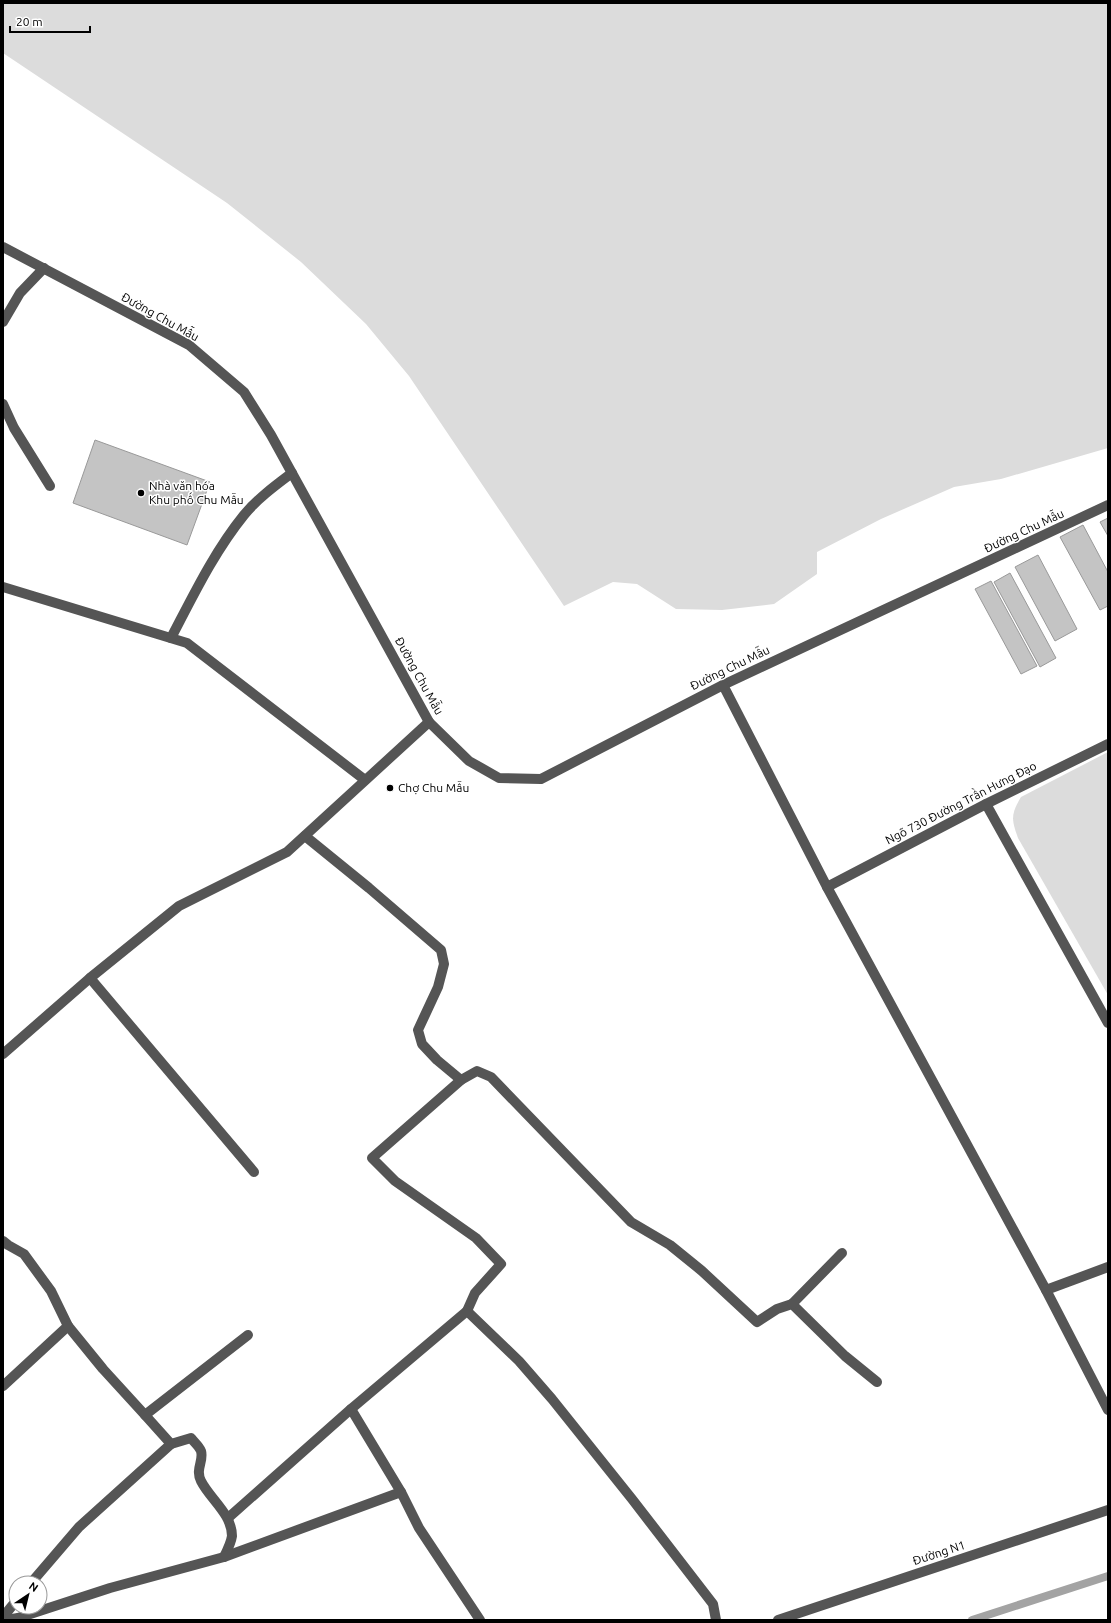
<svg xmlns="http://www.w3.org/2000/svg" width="1111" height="1623" font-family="Ubuntu,sans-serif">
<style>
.green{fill:#dcdcdc}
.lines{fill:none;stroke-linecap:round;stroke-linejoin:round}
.stream{stroke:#a3a3a3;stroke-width:8}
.building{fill:#c4c4c4;stroke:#999}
.minor{stroke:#555;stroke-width:10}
.poi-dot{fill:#000;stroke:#fff;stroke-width:1.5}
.labels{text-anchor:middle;stroke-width:3;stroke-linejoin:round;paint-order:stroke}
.street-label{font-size:12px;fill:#000;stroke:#fff}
.poi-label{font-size:12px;fill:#000;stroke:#fff;text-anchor:start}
</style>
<rect width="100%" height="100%" fill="#fff"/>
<g class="green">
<polygon points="3,3 1108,3 1108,448 1001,479 954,487 881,519 817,552 817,574 774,604 722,610 676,609 637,584 613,582 564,606 409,376 366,324 301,262 227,203 3,53"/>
<path d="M1108,752v243l-90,-157c-7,-19 -7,-24 3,-41z"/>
</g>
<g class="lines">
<polyline class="stream" points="972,1620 1108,1576"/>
</g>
<g class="building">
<polygon points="95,440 210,482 187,545 73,503"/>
<polygon points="1108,518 1108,536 1100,522"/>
<polygon points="1083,525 1108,572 1108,606 1100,610 1060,537"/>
<polygon points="1038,555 1077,629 1055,641 1015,567"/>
<polygon points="1010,573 1056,658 1040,667 994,582"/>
<polygon points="991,581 1037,666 1021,674 975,589"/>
</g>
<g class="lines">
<g class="minor">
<polyline points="3,247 189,345 244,392 271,435 429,722 469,761 499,778 541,779 723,685 1108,505"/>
<polyline points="3,322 20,293 44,268"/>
<polyline points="3,404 14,428 50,486"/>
<polyline points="3,587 187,643 365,780"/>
<path d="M171,638c22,-42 43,-86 73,-123 13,-16 32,-30 48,-42"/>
<polyline points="723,685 827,887 1046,1290 1108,1410"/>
<polyline points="986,804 1108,1023"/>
<polyline points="305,836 369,888 441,950 444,964 438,987 418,1030 422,1044 437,1060 461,1080 477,1071 491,1077 631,1222 670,1245 702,1271 757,1322 777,1309 792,1304 845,1356 877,1382"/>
<polyline points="827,887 986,804 1108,744"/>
<polyline points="90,978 254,1172"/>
<polyline points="3,1054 90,978 179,906 287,852 429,722"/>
<polyline points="461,1080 372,1158 395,1181 476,1238 501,1264 475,1293 467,1311"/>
<polyline points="3,1241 8,1245 24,1254 51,1291 68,1326 3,1386"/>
<polyline points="1046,1290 1108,1267"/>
<polyline points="792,1304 842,1253"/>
<polyline points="68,1326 103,1369 145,1415"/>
<polyline points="351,1409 401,1492"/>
<polyline points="228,1518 351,1409 467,1311 519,1361 552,1399 632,1499 713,1604 716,1620"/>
<path d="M224,1557c3,-6 7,-14 8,-21 0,-22 -22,-37 -31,-55 -6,-12 3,-20 0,-30 -2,-5 -7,-9 -10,-13l-20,6 -26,-29 103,-80"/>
<polyline points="31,1583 79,1527 171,1444"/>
<polyline points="3,1617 16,1601"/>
<polyline points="6,1620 18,1618 110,1588 224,1557 401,1492 419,1528 480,1620"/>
<polyline points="778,1620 1108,1510"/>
</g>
</g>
<g class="poi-dot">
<circle cx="141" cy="493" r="4"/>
<circle cx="390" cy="788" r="4"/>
</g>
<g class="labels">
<g class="street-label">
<text transform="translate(160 317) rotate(29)" y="4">Đường Chu Mẫu</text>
<text transform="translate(1024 531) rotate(-25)" y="4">Đường Chu Mẫu</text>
<text transform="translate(730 668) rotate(-26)" y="4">Đường Chu Mẫu</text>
<text transform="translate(419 676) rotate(61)" y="4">Đường Chu Mẫu</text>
<text transform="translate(961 803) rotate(-27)" y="4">Ngõ 730 Đường Trần Hưng Đạo</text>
<text transform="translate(939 1553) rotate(-18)" y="4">Đường N1</text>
</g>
<g class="poi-label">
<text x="149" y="490">Nhà văn hóa<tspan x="149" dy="14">Khu phố Chu Mẫu</tspan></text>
<text x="398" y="792">Chợ Chu Mẫu</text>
</g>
</g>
<rect width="1111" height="1623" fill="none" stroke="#000000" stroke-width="8"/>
<g transform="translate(28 1595) rotate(35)"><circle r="19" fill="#ffffff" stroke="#999999"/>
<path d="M0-3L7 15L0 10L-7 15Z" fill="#000000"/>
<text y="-6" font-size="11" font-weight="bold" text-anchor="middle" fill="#000000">N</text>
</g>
<path d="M10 26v6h80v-6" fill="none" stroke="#000000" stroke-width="2"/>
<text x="16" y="26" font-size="12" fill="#000000" stroke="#ffffff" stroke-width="3" paint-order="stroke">20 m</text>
</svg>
